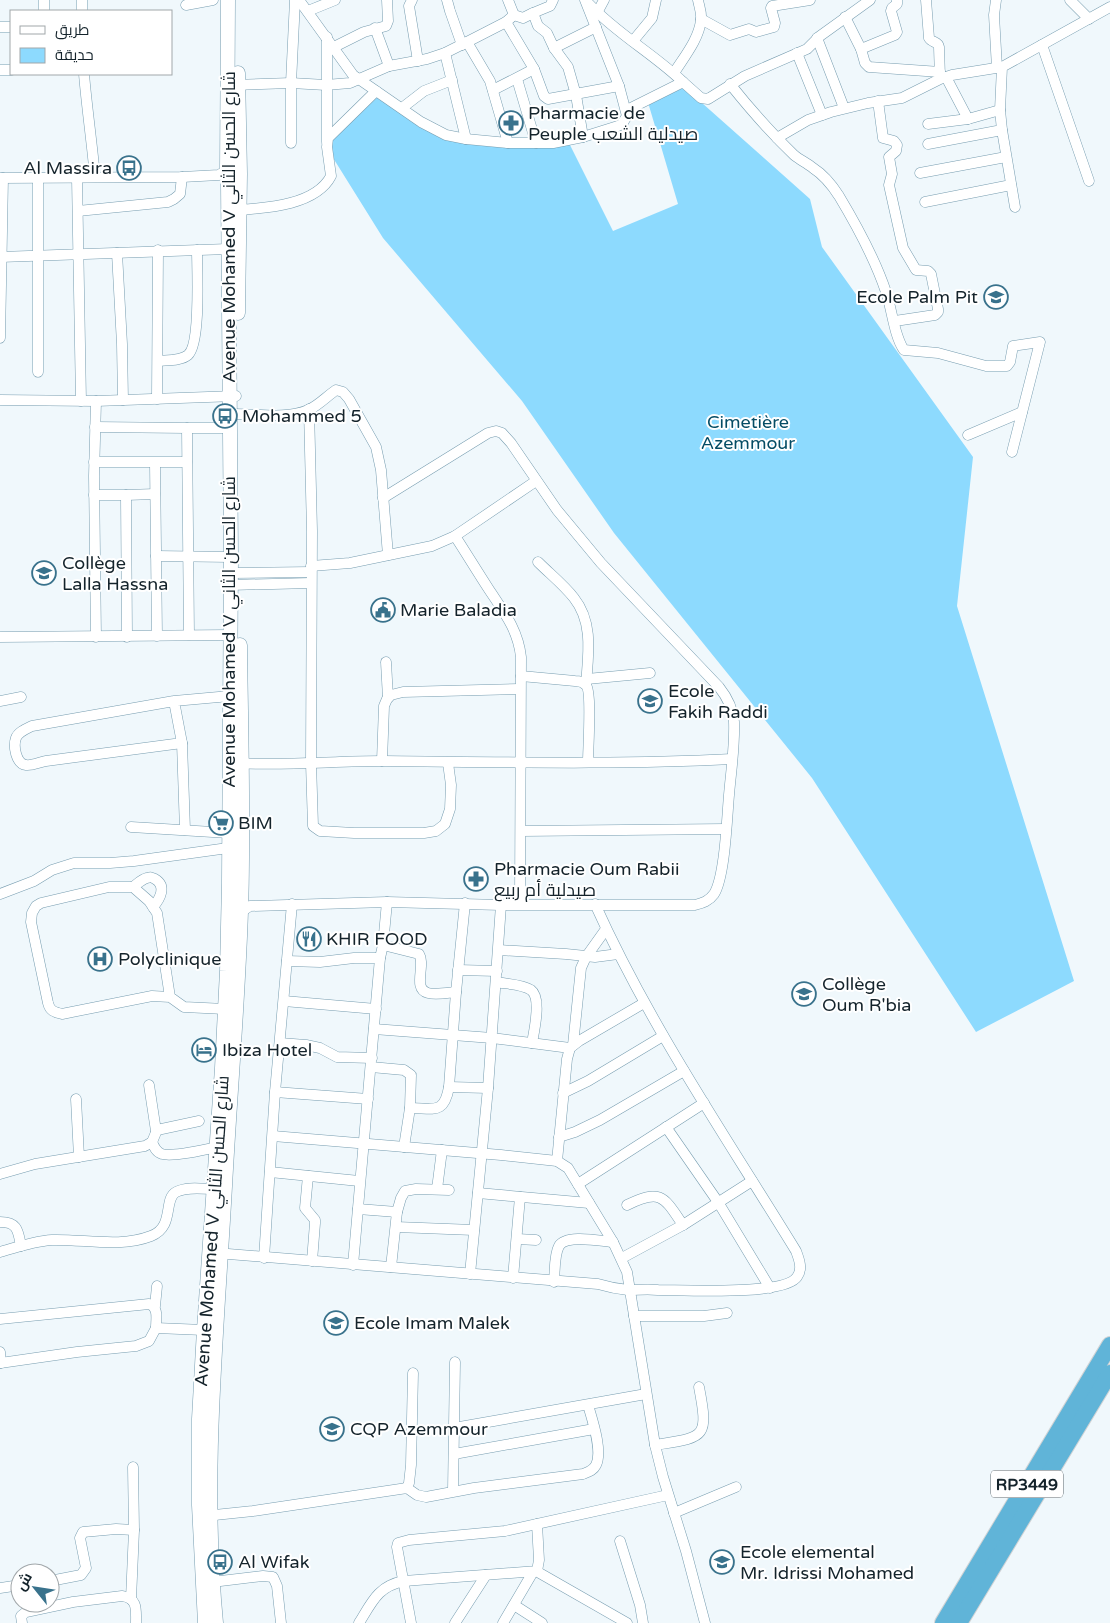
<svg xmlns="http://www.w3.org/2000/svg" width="1110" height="1623" font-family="'Varela Round',Cairo,sans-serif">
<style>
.green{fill:#8ddafe}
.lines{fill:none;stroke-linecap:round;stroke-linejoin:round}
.minor-casing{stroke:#779db0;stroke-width:11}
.secondary-casing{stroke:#779db0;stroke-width:15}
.trunk-casing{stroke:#d0d3d5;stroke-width:18}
.minor{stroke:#fff;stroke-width:10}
.secondary{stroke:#fff;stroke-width:14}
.trunk{stroke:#60b4d8;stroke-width:16}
.labels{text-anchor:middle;stroke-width:4;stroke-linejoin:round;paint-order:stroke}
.shield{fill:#fff;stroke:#5a656b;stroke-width:1}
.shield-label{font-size:16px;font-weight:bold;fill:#14232b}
.poi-label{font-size:18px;fill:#14232b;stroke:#fff;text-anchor:start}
.street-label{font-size:18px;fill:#14232b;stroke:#fff}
.park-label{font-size:18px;fill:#044c65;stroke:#fff}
</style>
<rect width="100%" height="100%" fill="#f0f8fc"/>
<polygon class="green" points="684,87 810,199 822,247 973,457 957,606 1074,981 976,1032 812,778 614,533 522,401 383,238 330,153 329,141 381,94 433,131 517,144 569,143 613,231 678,204 647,99"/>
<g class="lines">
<g class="minor-casing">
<g id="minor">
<polyline points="44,0 44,11"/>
<polyline points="82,0 82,11"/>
<polyline points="299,0 353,75 421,122 446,135 466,139 508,143 553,143 583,137 618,126 622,124 627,116 619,86 585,0"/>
<polyline points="412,0 409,6 418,61"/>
<polyline points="447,0 450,11 462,45"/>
<polyline points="897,0 897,4 892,8 891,11 897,32 895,35 861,49 865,63 869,67 940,72"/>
<path d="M926,0l3,38c3,5 9,3 10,9l1,31"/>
<polyline points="996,0 994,15 997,68"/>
<polyline points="1070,0 1089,19"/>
<path d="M589,4c28,30 65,50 94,78"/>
<polyline points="186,5 213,0"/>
<polyline points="308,11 335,0"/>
<polyline points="533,13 550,6 553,0"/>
<polyline points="597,13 604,0"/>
<polyline points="514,15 523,18 533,13 538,26 547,33 554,48 568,67 576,95 583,137"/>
<polyline points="845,17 861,49"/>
<polyline points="701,19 730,35 749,29 756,32 774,27 775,23 771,8 772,6 810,0"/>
<polyline points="0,27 11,27"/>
<polyline points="375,28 389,66"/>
<polyline points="327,37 327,142"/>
<polyline points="817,38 844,108"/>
<polyline points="633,41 652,18 656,0"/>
<polyline points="467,42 490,81 508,143"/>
<polyline points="1042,45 1089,181"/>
<polyline points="334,47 364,32 386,26 388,21 387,0"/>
<polyline points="554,48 596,27"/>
<polyline points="445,53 466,139"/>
<polyline points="797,53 822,115"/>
<polyline points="534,69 544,96 548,99 619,86"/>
<polyline points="0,70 11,70"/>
<path d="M674,73c10,-16 25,-34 27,-53 1,-7 -2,-14 -3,-20"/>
<path d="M84,74c3,35 8,69 11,103"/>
<polyline points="946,77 968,119"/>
<polyline points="517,79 536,143"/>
<path d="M730,84c20,25 41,49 64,71 6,5 13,8 19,13 11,7 19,17 26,28 18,30 36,63 47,96 6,17 8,44 18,58l34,3 48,13h21l3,-4 3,-16 27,-4 -28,110"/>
<polyline points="232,85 291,83 326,85 350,83 389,66 427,59 445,53 467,42 506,22 514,15 508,0"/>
<polyline points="493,90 534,69 506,22"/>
<polyline points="878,101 883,138 894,141 897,145 896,151 889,157 892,174 889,185 903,248 916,270 928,271 931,274 938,309 938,312 935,315 895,321"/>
<polyline points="402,108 424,91 452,80"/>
<polyline points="627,110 683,82 701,98 708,99 745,76 807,49 820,36 870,0"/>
<polyline points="928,124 968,119 1000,110"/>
<polyline points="777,138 808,120 831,112 868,103 902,98 940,79 952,75 1002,67"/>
<polyline points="291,143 291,83 295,0"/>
<polyline points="928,144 1002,130"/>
<polyline points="920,173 1006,157"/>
<polyline points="0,178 182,177 219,175 231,167"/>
<polyline points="77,178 81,401"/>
<polyline points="925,202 1011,185"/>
<polyline points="1015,207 1002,130 1000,110 1002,67 1110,7"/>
<path d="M239,210c28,-2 77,-5 92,-34l-4,-29 1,-9 48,-47"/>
<polyline points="78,211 168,202 174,199 180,194 182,177"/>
<polyline points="117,253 122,344 123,400"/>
<polyline points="0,257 228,249"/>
<polyline points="0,338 3,178"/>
<path d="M158,361c9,-1 23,0 30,-6 13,-11 9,-87 9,-105"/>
<polyline points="38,372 38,178"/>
<polyline points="157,399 158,250"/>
<polyline points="0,400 96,401 236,396"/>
<polyline points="96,401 94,476 96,637"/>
<polyline points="309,409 312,531 311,763 313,826 320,831 354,833 424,833 436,831 445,824 450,809 451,785 448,763"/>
<path d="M230,414c25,-1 54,6 78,-4 10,-4 19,-14 28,-20l7,2 6,7 27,48 5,23 7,85"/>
<polyline points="95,427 187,428 189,635"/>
<polyline points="187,428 230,428"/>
<polyline points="968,435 1022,412"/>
<polyline points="94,462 187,462"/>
<polyline points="155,463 157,636"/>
<polyline points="94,495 126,495 127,637"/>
<polyline points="126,495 155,494"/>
<path d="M455,536c11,17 22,35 33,52 15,23 30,41 33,69l-1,247"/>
<polyline points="156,556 231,557"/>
<path d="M538,562c12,12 26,23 36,36 20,25 14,58 12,87"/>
<polyline points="311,566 350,563 432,546 455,536 536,481"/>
<polyline points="231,573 311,572"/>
<polyline points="230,585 311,583"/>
<polyline points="0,637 230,635"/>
<polyline points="386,662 388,698"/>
<path d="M521,676l54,5c3,0 8,1 11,4 6,7 2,64 2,77"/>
<polyline points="587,679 650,673"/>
<polyline points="0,701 21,697"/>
<path d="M174,701l8,42 -136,18c-6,1 -14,5 -20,4 -10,-1 -13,-19 -10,-27 2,-6 10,-9 16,-12l142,-25 56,-5"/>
<polyline points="182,743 185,830"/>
<polyline points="382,761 384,706 387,699 391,695 403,692 520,689"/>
<path d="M235,763c49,3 99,-2 148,-2 116,1 233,4 349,-2"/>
<polyline points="131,827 229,833"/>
<polyline points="521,831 726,829"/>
<path d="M133,887c4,-3 9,-8 14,-9 4,-1 4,-1 8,1 12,7 5,20 -2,28"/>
<polyline points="0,894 34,881 52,870 74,863 110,863 134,861 228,848"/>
<path d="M237,912h4l9,-6 137,-4 114,3h194c8,-2 14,-4 19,-11 11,-17 13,-77 15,-99 2,-24 6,-49 5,-73 -1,-13 -7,-25 -15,-35l-118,-124 -44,-53 -46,-67 -9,-10 -6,-2 -8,2 -105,65"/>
<path d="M383,945l36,9c7,11 -7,35 9,39 8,2 19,0 28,-1"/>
<polyline points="499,950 566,954 595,957 618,954"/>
<polyline points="287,961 320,962 354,958 380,958"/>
<polyline points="458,970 497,971"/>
<path d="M496,982c10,2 26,2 35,8 11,8 3,41 1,53"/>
<path d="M170,997l-18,-1 -90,18c-8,-2 -12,-3 -14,-11l-17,-81 1,-9 4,-7 5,-3 68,-16h24l16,14 8,12 13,84 14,10 41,2"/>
<polyline points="284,1001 376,1009"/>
<polyline points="374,1029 492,1038 570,1048"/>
<polyline points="280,1043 306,1045 320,1048 337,1057 372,1058"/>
<polyline points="573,1045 581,968 586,957 606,929"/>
<polyline points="371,1067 404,1070 411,1075 410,1108 404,1147"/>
<polyline points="149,1085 156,1131"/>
<polyline points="449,1087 488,1088"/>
<polyline points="275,1092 368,1099"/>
<polyline points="563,1093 588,1081 663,1036"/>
<polyline points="76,1099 79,1157"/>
<path d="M410,1108c24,0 34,7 39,-21l7,-95 9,-89"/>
<polyline points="666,1127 718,1202 770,1288"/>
<polyline points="273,1136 501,1155 557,1161 568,1168 613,1242 627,1272 655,1445 663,1477 686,1551 705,1623"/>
<polyline points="559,1137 575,1132 600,1120 684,1071"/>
<path d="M152,1142c2,5 4,10 10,12 12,3 42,-4 55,-7"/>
<polyline points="557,1161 567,1059 570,1048 579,1041 644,1003"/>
<polyline points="270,1172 359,1181"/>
<polyline points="0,1174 35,1164 145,1146 152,1142 157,1130 199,1121"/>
<polyline points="308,1176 305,1208 315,1220 315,1223 312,1261"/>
<polyline points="578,1184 704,1103"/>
<polyline points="437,1189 442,1150"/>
<polyline points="478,1193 589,1203"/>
<path d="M627,1205c34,-17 37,-8 56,20"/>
<polyline points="358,1209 397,1212 401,1198 405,1191 416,1189 449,1190"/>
<path d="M0,1222c18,0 18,9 21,24"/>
<polyline points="396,1227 474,1230"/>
<polyline points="517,1239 536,1240"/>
<path d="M0,1252c17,-5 35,-11 52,-12 33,-1 68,8 99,-4 24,-9 12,-37 25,-44 11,-6 27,-3 38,-3"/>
<path d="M216,1253l382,31c10,3 20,5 30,6 10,0 20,-1 30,0 25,0 126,6 139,-13 6,-8 2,-18 -1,-26 -70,-114 -146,-225 -201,-347"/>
<polyline points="264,1258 275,1092 292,904"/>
<polyline points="622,1258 683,1225 752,1181"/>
<polyline points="353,1265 380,958 383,945 387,902"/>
<polyline points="391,1267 397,1212"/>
<polyline points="470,1274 488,1088 501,905"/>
<polyline points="513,1278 520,1197"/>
<path d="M554,1282c1,-11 0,-27 5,-36 7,-12 41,-5 54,-4"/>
<polyline points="155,1306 157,1286"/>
<polyline points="634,1316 704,1316 727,1313"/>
<path d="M0,1319l149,-15c10,3 7,15 7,24l48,2"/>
<polyline points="0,1352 1,1363"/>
<polyline points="0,1363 77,1352 136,1346 149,1341 156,1328"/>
<polyline points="454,1428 646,1394"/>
<path d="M655,1445c50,-8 54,-6 44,-58"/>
<polyline points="454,1454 594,1429"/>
<polyline points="133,1467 134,1530"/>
<polyline points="407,1488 409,1483 411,1465 413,1373"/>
<polyline points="453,1491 455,1362"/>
<polyline points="674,1513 736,1487"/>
<path d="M205,1516l48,-5 154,-23 10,7 9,2 48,-9 109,-14c5,-2 10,-3 13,-9 7,-14 -4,-46 -8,-60"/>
<polyline points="620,1541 640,1605 643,1623"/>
<polyline points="536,1571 627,1623"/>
<polyline points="50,1581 81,1575 86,1568 80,1538 83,1532 116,1529 134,1530 131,1599"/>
<polyline points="212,1582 263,1576 273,1577 277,1586 281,1623"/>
<polyline points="0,1588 20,1585"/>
<polyline points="514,1605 542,1623"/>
<path d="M22,1623l-1,-7 5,-4 47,-10 49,-6c16,2 14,14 14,27"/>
<path d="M359,1623c13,-21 19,-37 45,-42l133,-10 2,-11 -2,-36"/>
<polyline points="411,1623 397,1547 398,1543 409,1540 505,1531 668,1495"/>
<polyline points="455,1623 486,1575"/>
<polyline points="503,1623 533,1572"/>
</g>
</g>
<g class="secondary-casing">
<g id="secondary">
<polyline points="238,73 240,174 238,313"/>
<polyline points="205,1623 199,1505 199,1419 204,1330 222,1068 227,971 229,883 231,557 228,182 227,175 228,0"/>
<path d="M216,1623c-14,-146 1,-292 9,-437 5,-92 13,-184 16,-275 3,-89 0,-178 -1,-266"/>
</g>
</g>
<g class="trunk-casing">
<g id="trunk">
<polyline points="943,1623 1110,1345"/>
<polyline points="959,1623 1110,1373"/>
</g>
</g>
<use href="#minor" class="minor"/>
<use href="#secondary" class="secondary"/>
<use href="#trunk" class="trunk"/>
</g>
<defs>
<g id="pharmacy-ring" transform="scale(1.25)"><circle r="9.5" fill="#fff" stroke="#39728c" stroke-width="1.5"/><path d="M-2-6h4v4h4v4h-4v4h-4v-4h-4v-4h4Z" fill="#39728c"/></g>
<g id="bus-ring" transform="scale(1.25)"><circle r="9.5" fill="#fff" stroke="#39728c" stroke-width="1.5"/><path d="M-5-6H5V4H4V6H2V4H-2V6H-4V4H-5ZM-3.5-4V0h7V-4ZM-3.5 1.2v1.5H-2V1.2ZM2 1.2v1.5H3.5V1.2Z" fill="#39728c"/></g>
<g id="school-ring" transform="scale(1.25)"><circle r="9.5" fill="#fff" stroke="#39728c" stroke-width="1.5"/><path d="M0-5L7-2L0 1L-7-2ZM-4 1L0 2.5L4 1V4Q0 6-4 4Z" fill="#39728c"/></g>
<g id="civic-ring" transform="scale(1.25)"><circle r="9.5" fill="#fff" stroke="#39728c" stroke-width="1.5"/><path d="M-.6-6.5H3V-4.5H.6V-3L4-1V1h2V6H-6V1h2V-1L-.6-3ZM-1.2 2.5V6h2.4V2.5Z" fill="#39728c"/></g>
<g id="supermarket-ring" transform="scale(1.25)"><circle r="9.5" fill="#fff" stroke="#39728c" stroke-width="1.5"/><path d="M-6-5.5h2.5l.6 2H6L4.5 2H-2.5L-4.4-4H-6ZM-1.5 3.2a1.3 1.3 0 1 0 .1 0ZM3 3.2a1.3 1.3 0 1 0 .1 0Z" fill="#39728c"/></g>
<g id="restaurant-ring" transform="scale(1.25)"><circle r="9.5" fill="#fff" stroke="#39728c" stroke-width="1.5"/><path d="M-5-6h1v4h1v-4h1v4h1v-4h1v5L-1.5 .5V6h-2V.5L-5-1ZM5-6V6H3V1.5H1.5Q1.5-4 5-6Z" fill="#39728c"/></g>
<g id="hospital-ring" transform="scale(1.25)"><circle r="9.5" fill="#fff" stroke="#39728c" stroke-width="1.5"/><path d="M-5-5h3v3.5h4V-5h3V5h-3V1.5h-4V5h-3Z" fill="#39728c"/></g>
<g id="hotel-ring" transform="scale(1.25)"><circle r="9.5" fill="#fff" stroke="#39728c" stroke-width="1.5"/><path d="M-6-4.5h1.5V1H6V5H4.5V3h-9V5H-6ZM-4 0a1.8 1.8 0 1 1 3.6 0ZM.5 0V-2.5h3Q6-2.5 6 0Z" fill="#39728c"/></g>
</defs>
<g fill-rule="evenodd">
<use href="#pharmacy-ring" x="511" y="123"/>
<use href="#bus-ring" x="129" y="168"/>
<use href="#school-ring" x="996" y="297"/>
<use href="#bus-ring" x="225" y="416"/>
<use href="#school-ring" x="44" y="573"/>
<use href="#civic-ring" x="383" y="610"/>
<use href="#school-ring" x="650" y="701"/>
<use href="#supermarket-ring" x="221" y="823"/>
<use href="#pharmacy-ring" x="476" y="879"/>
<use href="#restaurant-ring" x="309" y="939"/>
<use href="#hospital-ring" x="100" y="959"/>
<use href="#school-ring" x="804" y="994"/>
<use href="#hotel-ring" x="204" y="1050"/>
<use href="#school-ring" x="336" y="1323"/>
<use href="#school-ring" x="332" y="1429"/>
<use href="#bus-ring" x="220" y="1562"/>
<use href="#school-ring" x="722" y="1562"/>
</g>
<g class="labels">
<rect class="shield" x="991" y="1470.5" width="72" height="27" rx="4"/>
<g class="shield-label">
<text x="1027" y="1490">RP3449</text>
</g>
<g class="poi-label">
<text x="528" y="119">Pharmacie de<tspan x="528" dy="21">Peuple صيدلية الشعب</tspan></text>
<text x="112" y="174" text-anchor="end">Al Massira</text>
<text x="978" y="303" text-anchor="end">Ecole Palm Pit</text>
<text x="242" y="422">Mohammed 5</text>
<text x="62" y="569">Collège<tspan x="62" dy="21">Lalla Hassna</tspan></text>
<text x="400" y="616">Marie Baladia</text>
<text x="668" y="697">Ecole<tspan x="668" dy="21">Fakih Raddi</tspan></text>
<text x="238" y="829">BIM</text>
<text x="494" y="875">Pharmacie Oum Rabii<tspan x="494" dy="21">صيدلية أم ربيع</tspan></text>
<text x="326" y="945">KHIR FOOD</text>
<text x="118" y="965">Polyclinique</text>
<text x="822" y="990">Collège<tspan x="822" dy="21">Oum R'bia</tspan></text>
<text x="222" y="1056">Ibiza Hotel</text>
<text x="354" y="1329">Ecole Imam Malek</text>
<text x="350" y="1435">CQP Azemmour</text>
<text x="740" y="1558">Ecole elemental<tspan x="740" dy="21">Mr. Idrissi Mohamed</tspan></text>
<text x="238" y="1568">Al Wifak</text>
</g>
<g class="street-label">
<text transform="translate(229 227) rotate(-90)" y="6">Avenue Mohamed V شارع الحسن الثاني</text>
<text transform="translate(229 632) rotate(-90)" y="6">Avenue Mohamed V شارع الحسن الثاني</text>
<text transform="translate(212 1231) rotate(-86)" y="6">Avenue Mohamed V شارع الحسن الثاني</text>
</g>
<g class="park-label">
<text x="748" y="428">Cimetière<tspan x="748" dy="21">Azemmour</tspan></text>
</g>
</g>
<rect x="10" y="10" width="162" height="65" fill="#ffffff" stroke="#a1a7aa"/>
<rect x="20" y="26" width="25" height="8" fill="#ffffff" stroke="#a1a7aa"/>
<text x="55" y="35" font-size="15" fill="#14232b">طريق</text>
<rect x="20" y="48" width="25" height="15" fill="#8ddafe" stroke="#a1a7aa"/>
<text x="55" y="60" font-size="15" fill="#14232b">حديقة</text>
<g transform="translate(35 1588) rotate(300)"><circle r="24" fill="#ffffff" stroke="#a1a7aa"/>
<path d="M0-4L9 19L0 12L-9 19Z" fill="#39728c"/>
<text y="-8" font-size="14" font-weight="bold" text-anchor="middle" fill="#14232b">ش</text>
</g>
</svg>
